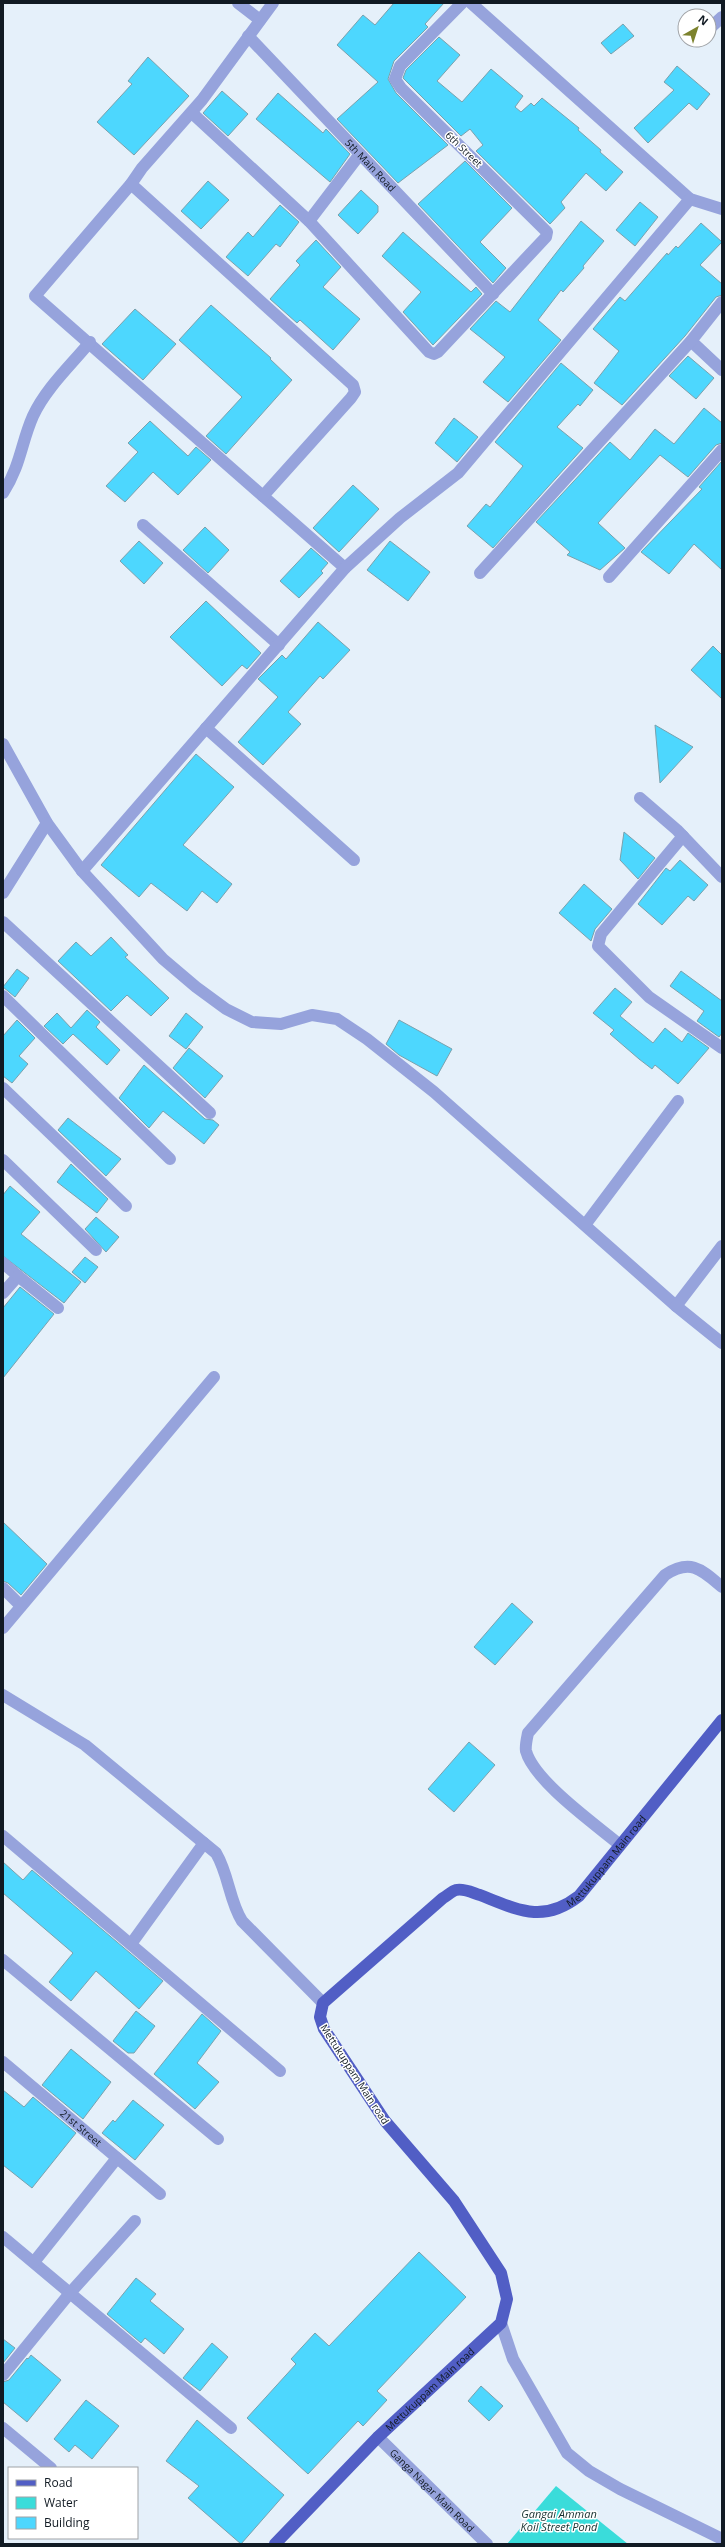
<svg xmlns="http://www.w3.org/2000/svg" width="725" height="2547" font-family="'Open Sans',sans-serif">
<style>
.water{fill:#3adcda}
.building{fill:#4dd7fe;stroke:#7aa1ad}
.lines{fill:none;stroke-linecap:round;stroke-linejoin:round}
.minor{stroke:#96a3dc;stroke-width:12}
.major{stroke:#515ec5;stroke-width:12}
.labels{text-anchor:middle;stroke-width:3;stroke-linejoin:round;paint-order:stroke}
.street-label{font-size:10px;fill:#111a23;stroke:#fff}
.water-label{font-size:11px;font-style:italic;fill:#152f2e;stroke:#fff}
</style>
<rect width="100%" height="100%" fill="#e5f0fa"/>
<polygon class="water" points="556,2486 628,2544 507,2544"/>
<g class="building">
<polygon points="394,3 444,3 425,24 428,27 394,61 388,79 396,93 448,145 398,183 337,119 378,82 337,45 363,15 375,25"/>
<polygon points="623,24 634,36 611,54 601,43"/>
<polygon points="439,37 460,55 437,81 462,102 491,69 523,96 515,107 521,112 531,103 534,106 542,98 579,128 578,130 601,150 600,152 623,172 606,191 586,173 561,202 565,208 550,224 476,151 483,145 470,129 461,136 403,78 406,70"/>
<polygon points="148,57 189,96 134,155 97,122 132,84 128,81"/>
<polygon points="677,66 710,94 697,110 689,103 648,143 634,128 674,90 664,82"/>
<polygon points="222,91 248,114 228,136 203,113"/>
<polygon points="278,93 323,133 326,129 350,154 330,182 256,119"/>
<polygon points="465,161 512,208 480,242 506,268 493,283 418,204"/>
<polygon points="208,181 229,200 201,229 181,211"/>
<polygon points="361,190 378,206 378,212 358,234 338,215"/>
<polygon points="640,202 658,217 635,246 616,230"/>
<polygon points="280,205 299,222 280,247 276,244 248,276 226,257 248,232 253,237"/>
<polygon points="581,221 604,241 583,266 584,268 563,292 561,290 538,320 561,340 508,402 483,382 505,357 470,329 496,301 510,312"/>
<polygon points="701,223 722,242 700,265 722,284 722,295 716,297 685,336 622,405 594,383 619,351 593,329 620,297 625,301 667,253 668,255 676,246 678,248"/>
<polygon points="403,232 471,292 476,287 482,294 433,345 403,312 421,292 382,256"/>
<polygon points="316,240 341,267 323,287 360,319 333,350 300,320 297,323 270,299 300,265 296,261"/>
<polygon points="211,305 271,358 270,359 292,380 226,454 206,436 242,397 179,340"/>
<polygon points="135,309 176,344 143,380 102,344"/>
<polygon points="688,356 714,378 696,399 669,376"/>
<polygon points="561,363 593,390 580,406 578,404 557,427 583,448 493,548 467,526 486,504 490,507 523,466 495,442"/>
<polygon points="704,408 722,423 722,443 716,445 688,477 660,455 598,523 625,548 600,570 567,555 570,552 536,522 610,442 630,460 655,429 674,444"/>
<polygon points="454,418 478,437 457,462 435,443"/>
<polygon points="150,421 188,456 196,447 211,460 178,495 153,472 125,502 106,486 138,452 128,443"/>
<polygon points="722,461 722,570 694,544 669,574 641,552 702,489 699,487"/>
<polygon points="353,485 379,509 339,552 313,528"/>
<polygon points="205,527 229,550 208,573 183,550"/>
<polygon points="139,541 163,563 144,584 120,561"/>
<polygon points="390,541 430,572 408,601 367,570"/>
<polygon points="311,548 328,563 321,571 323,573 299,598 280,581"/>
<polygon points="206,601 261,653 247,669 242,665 222,686 170,637"/>
<polygon points="318,622 350,650 323,679 320,676 288,712 301,724 263,765 238,742 278,697 258,679 282,655 286,659"/>
<polygon points="713,646 722,655 722,699 691,670"/>
<polygon points="655,725 693,747 660,783"/>
<polygon points="196,754 234,787 183,845 232,884 217,903 202,891 187,911 151,883 139,897 101,865"/>
<polygon points="624,832 655,858 638,879 620,860"/>
<polygon points="680,860 708,885 694,901 688,896 662,925 638,904 666,868 670,871"/>
<polygon points="584,884 612,909 595,929 591,941 559,913"/>
<polygon points="111,937 128,955 125,957 169,998 151,1016 127,995 111,1011 58,961 76,942 91,956"/>
<polygon points="17,969 29,978 15,997 3,987"/>
<polygon points="681,971 722,1001 722,1033 719,1037 697,1021 704,1011 670,986"/>
<polygon points="615,988 632,1002 620,1016 653,1043 665,1028 682,1042 688,1033 709,1048 678,1084 655,1065 652,1069 639,1059 610,1034 614,1030 593,1013"/>
<polygon points="87,1010 100,1022 96,1027 120,1050 107,1065 73,1034 63,1044 44,1026 57,1013 71,1028"/>
<polygon points="186,1013 203,1027 186,1049 169,1036"/>
<polygon points="17,1020 35,1038 19,1056 28,1064 12,1083 3,1076 3,1036"/>
<polygon points="399,1020 452,1049 437,1076 399,1055 386,1044"/>
<polygon points="189,1048 223,1076 205,1098 173,1068"/>
<polygon points="144,1065 205,1119 213,1120 219,1125 204,1144 163,1111 149,1128 119,1098"/>
<polygon points="68,1118 121,1159 106,1176 58,1130"/>
<polygon points="71,1164 108,1199 97,1213 57,1182"/>
<polygon points="10,1186 40,1212 21,1234 81,1282 64,1303 3,1256 3,1195"/>
<polygon points="96,1217 119,1237 106,1252 85,1229"/>
<polygon points="85,1257 98,1267 85,1283 72,1272"/>
<polygon points="20,1287 54,1314 3,1378 3,1308"/>
<polygon points="3,1522 47,1564 21,1595 8,1583 3,1581"/>
<polygon points="512,1603 533,1622 495,1665 474,1647"/>
<polygon points="469,1742 495,1765 454,1812 428,1789"/>
<polygon points="3,1862 23,1880 32,1870 163,1981 139,2009 96,1971 71,2001 49,1982 73,1953 3,1893"/>
<polygon points="136,2011 155,2026 134,2053 128,2053 113,2041"/>
<polygon points="202,2014 221,2031 197,2063 219,2082 195,2109 154,2074"/>
<polygon points="71,2049 111,2082 83,2119 42,2085"/>
<polygon points="3,2090 24,2107 33,2097 76,2133 32,2188 3,2165"/>
<polygon points="133,2100 164,2125 135,2160 102,2133 113,2120 115,2122"/>
<polygon points="419,2252 466,2297 377,2391 387,2400 363,2426 358,2421 308,2474 247,2418 296,2364 291,2359 315,2333 329,2346"/>
<polygon points="136,2278 156,2294 150,2301 184,2329 164,2354 145,2338 141,2343 107,2314"/>
<polygon points="3,2339 15,2348 3,2363"/>
<polygon points="212,2343 228,2357 200,2391 183,2378"/>
<polygon points="31,2355 61,2380 27,2422 3,2402 3,2382 9,2380 27,2358 28,2359"/>
<polygon points="481,2386 503,2406 489,2421 468,2401"/>
<polygon points="86,2400 119,2426 92,2459 75,2445 69,2452 54,2439"/>
<polygon points="197,2420 284,2495 241,2544 188,2498 199,2486 166,2461"/>
</g>
<g class="lines">
<g class="minor">
<polyline points="238,3 260,20"/>
<polyline points="273,3 202,100 142,168 131,184 35,296 345,568"/>
<polyline points="471,3 690,199 722,209"/>
<polyline points="709,29 722,17"/>
<path id="s1" d="M248,36l245,258"/>
<polyline points="192,113 309,221 429,352 434,354 438,352 546,237 547,232 401,88 395,79 400,66 462,3"/>
<polyline points="131,184 353,385 355,392 351,398 263,496"/>
<polyline points="309,221 360,154"/>
<polyline points="691,341 722,370"/>
<path d="M3,493c18,-28 18,-50 30,-77 13,-28 38,-51 57,-74"/>
<polyline points="143,525 279,645"/>
<polyline points="480,573 691,341 722,302"/>
<polyline points="609,577 722,450"/>
<polyline points="206,728 354,860"/>
<polyline points="3,744 47,823 82,871 163,959 196,987 226,1009 252,1022 281,1024 312,1015 337,1019 367,1039 434,1092 676,1306 722,1343"/>
<polyline points="640,798 677,830 722,877"/>
<polyline points="683,836 601,934 598,946 649,997 722,1048"/>
<polyline points="82,871 345,568 400,518 458,473 690,199"/>
<polyline points="3,893 47,823"/>
<polyline points="3,922 210,1113"/>
<polyline points="3,996 170,1159"/>
<polyline points="3,1088 126,1206"/>
<polyline points="3,1160 96,1250"/>
<polyline points="585,1225 678,1101"/>
<polyline points="3,1263 18,1276 3,1293"/>
<polyline points="18,1276 58,1308"/>
<polyline points="676,1306 722,1246"/>
<polyline points="3,1588 21,1606"/>
<polyline points="3,1628 214,1377"/>
<path d="M3,1695l82,50 131,108c13,22 13,47 26,68l81,82"/>
<polyline points="3,1836 280,2071"/>
<path d="M620,1845c-25,-21 -86,-64 -94,-94 -1,-5 1,-13 2,-18l137,-158c26,-17 37,-5 57,12"/>
<polyline points="131,1944 204,1843"/>
<polyline points="3,1960 218,2139"/>
<path id="s2" d="M3,2062l157,132"/>
<polyline points="3,2237 231,2428"/>
<polyline points="34,2262 117,2158"/>
<polyline points="501,2323 513,2359 567,2453 589,2471 620,2489 722,2539"/>
<polyline points="3,2375 70,2293 135,2221"/>
<polyline points="3,2428 51,2468"/>
<path id="s3" d="M378,2437l109,107"/>
</g>
<path class="major" id="s4" d="M275,2544l103,-107 123,-114 6,-24 -6,-26 -47,-72 -69,-80 -61,-92 -4,-12 3,-14 120,-105c4,-2 9,-7 13,-8 8,-2 17,3 24,5 38,15 63,29 99,1l143,-176"/>
</g>
<g class="labels">
<g class="street-label">
<text transform="translate(464 149) rotate(44)" y="4">6th Street</text>
<text dy="4" stroke="none"><textPath href="#s1" startOffset="178">5th Main Road</textPath></text>
<text dy="4" stroke="none"><textPath href="#s4" startOffset="1046">Mettukuppam Main road</textPath></text>
<text transform="translate(355 2074) rotate(57)" y="4">Mettukuppam Main road</text>
<text dy="4" stroke="none"><textPath href="#s2" startOffset="102">21st Street</textPath></text>
<text dy="4" stroke="none"><textPath href="#s4" startOffset="219">Mettukuppam Main road</textPath></text>
<text dy="4" stroke="none"><textPath href="#s3" startOffset="76">Ganga Nagar Main Road</textPath></text>
</g>
<g class="water-label">
<text x="559" y="2518">Gangai Amman<tspan x="559" dy="13">Koil Street Pond</tspan></text>
</g>
</g>
<rect width="725" height="2547" fill="none" stroke="#111a23" stroke-width="8"/>
<rect x="8" y="2467" width="130" height="72" fill="#ffffff" stroke="#a0a3a7"/>
<rect x="16" y="2480" width="20" height="6" fill="#515ec5" stroke="#a0a3a7"/>
<text x="44" y="2487" font-size="12" fill="#111a23">Road</text>
<rect x="16" y="2497" width="20" height="12" fill="#3adcda" stroke="#a0a3a7"/>
<text x="44" y="2507" font-size="12" fill="#111a23">Water</text>
<rect x="16" y="2517" width="20" height="12" fill="#4dd7fe" stroke="#a0a3a7"/>
<text x="44" y="2527" font-size="12" fill="#111a23">Building</text>
<g transform="translate(697 28) rotate(39)"><circle r="19" fill="#ffffff" stroke="#a0a3a7"/>
<path d="M0-3L7 15L0 10L-7 15Z" fill="#7c822d"/>
<text y="-6" font-size="11" font-weight="bold" text-anchor="middle" fill="#111a23">N</text>
</g>
</svg>
